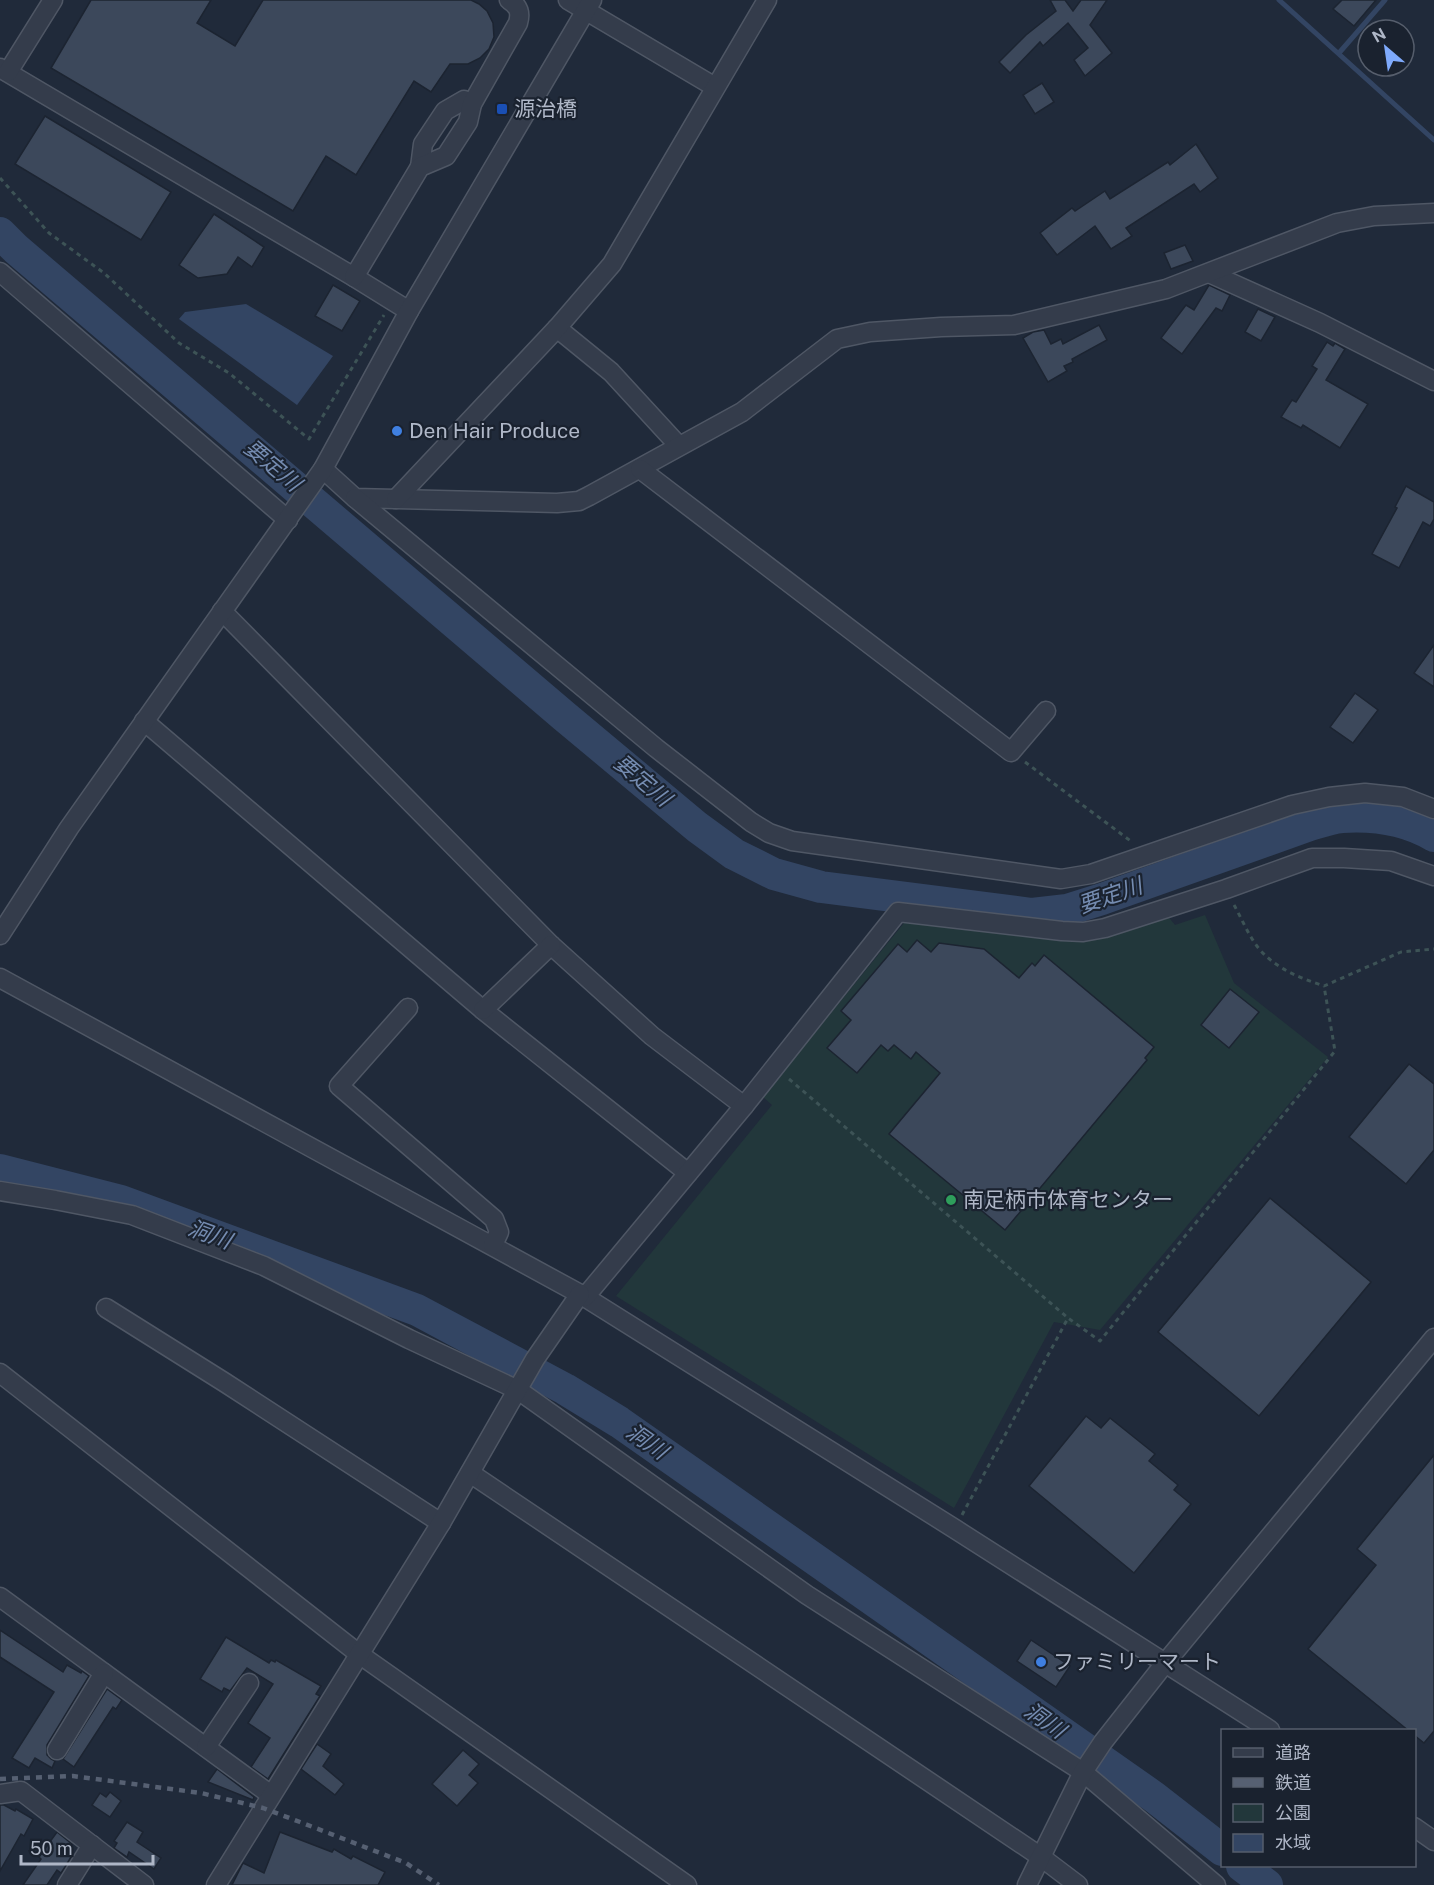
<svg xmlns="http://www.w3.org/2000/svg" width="1434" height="1885" font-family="'Public Sans','Noto Sans JP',sans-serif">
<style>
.green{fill:#22373b}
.water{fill:#334563}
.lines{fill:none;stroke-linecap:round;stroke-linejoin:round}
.stream{stroke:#334563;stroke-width:5}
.river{stroke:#334563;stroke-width:32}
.building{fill:#3c485b;stroke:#1c2431;stroke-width:1.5}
.minor-casing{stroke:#4f5765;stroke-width:21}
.path{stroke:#3d5356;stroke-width:3;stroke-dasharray:4.5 4.5;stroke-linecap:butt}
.minor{stroke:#343c4b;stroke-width:18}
.rail{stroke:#566072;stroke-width:4.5;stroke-dasharray:6 6;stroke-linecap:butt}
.transit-dot{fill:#1a4fb4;stroke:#1a222f;stroke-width:2}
.shop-dot{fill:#3f7fe0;stroke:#1a222f;stroke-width:2}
.leisure-dot{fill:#2e9e5b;stroke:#1a222f;stroke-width:2}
.labels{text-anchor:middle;stroke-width:4.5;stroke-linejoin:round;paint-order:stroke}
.poi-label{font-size:21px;fill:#afb7c7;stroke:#1a222f;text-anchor:start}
.water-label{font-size:22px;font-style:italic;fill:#758cb1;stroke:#1a222f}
</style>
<rect width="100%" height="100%" fill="#202a3a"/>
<polygon class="green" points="1166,914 1175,925 1205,915 1234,983 1328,1057 1100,1330 1054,1322 954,1508 616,1296 772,1105 763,1097 908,918 1074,941 1119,934 1140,927 1140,922"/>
<polygon class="water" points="246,304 333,356 297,405 179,319 185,312"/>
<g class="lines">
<g class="stream">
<polyline points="1279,0 1434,140"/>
<polyline points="1339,53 1385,0"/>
</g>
<g class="river">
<path d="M0,233l16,16 548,467 133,111 37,27 40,20 47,13 211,27 35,-4 35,-11 208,-74c10,-3 21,-7 32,-8 31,-2 65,3 92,19"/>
<polyline points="0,1170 121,1201 417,1310 565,1389 619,1422 1154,1797 1222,1850"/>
<polyline points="1242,1866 1267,1885"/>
</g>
</g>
<g class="building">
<polygon points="91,0 211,0 197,23 235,46 263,0 471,0 479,4 487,11 493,23 494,37 489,49 480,58 468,64 450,64 431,92 414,81 356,175 326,156 293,211 51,68"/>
<polygon points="1050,0 1065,0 1073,11 1081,0 1107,0 1090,25 1112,53 1085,76 1074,60 1088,48 1068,23 1043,46 1040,42 1010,73 999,62 1026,35 1056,11"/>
<polygon points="1342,0 1376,0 1354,26 1333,9"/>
<polygon points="1042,83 1054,102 1035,114 1023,95"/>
<polygon points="45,116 171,192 141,240 15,164"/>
<polygon points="1196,144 1218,178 1200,192 1194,184 1126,228 1132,236 1111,249 1095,226 1057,255 1040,233 1072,208 1075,211 1105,191 1110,199 1168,162 1170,165"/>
<polygon points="214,214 264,247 252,267 238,257 227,274 198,278 179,265"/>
<polygon points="1185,245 1193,261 1171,269 1164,253"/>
<polygon points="333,285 360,301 342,331 315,316"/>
<polygon points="1209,285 1230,295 1222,311 1216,308 1182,354 1161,338 1186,305 1194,310"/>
<polygon points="1258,309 1275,317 1261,341 1245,332"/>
<polygon points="1099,325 1107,340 1072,359 1073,362 1064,366 1067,371 1048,382 1023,338 1033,332 1044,330 1051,344 1061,339 1063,344"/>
<polygon points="1327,342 1333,346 1335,343 1345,349 1326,380 1368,404 1340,448 1303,425 1301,428 1281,417 1292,400 1296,402 1317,369 1312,366"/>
<polygon points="1406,486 1434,502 1434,519 1430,526 1423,522 1399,568 1372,554 1397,508 1395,507"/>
<polygon points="1434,645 1434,687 1414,673"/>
<polygon points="1355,693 1378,710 1353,743 1330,727"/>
<polygon points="917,940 931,952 939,943 984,949 1019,978 1032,963 1035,966 1044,955 1154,1047 1145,1058 1147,1060 1005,1230 889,1134 940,1073 916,1052 911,1059 894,1045 888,1051 881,1045 857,1073 827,1048 851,1020 841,1011 898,944 907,952"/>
<polygon points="1230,989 1259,1012 1229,1048 1201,1025"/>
<polygon points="1409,1064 1434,1084 1434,1150 1406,1184 1349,1137"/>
<polygon points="1270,1198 1371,1282 1259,1416 1158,1332"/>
<polygon points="1086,1416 1101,1428 1110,1418 1155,1454 1149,1461 1178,1485 1174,1490 1191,1504 1134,1573 1029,1486"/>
<polygon points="1434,1455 1434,1731 1424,1743 1414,1735 1414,1731 1409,1731 1308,1649 1376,1565 1357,1549"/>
<polygon points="0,1630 63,1672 67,1665 81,1673 82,1671 89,1676 47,1745 47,1755 51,1759 55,1761 52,1768 35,1758 29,1768 12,1758 54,1692 0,1657"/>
<polygon points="226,1637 269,1663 271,1660 275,1662 276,1660 321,1686 316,1694 320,1696 268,1779 251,1767 270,1738 248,1723 273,1684 247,1668 230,1691 224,1688 222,1692 200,1679"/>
<polygon points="1031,1640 1070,1666 1056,1687 1017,1661"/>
<polygon points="107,1689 122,1700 116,1709 113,1707 74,1767 63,1759"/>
<polygon points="317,1744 331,1754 323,1766 344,1784 335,1795 301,1769"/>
<polygon points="463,1750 479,1764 469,1775 478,1783 457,1806 432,1784"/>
<polygon points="217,1769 254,1797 253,1800 208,1782"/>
<polygon points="110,1792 121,1801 110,1817 92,1805 100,1793 106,1797"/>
<polygon points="0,1805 4,1805 15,1811 16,1809 33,1819 24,1836 21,1834 0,1871"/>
<polygon points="127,1822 143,1832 137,1842 161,1858 154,1869 129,1852 127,1857 114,1848 117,1843 114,1841"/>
<polygon points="57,1832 72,1844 66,1853 71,1857 65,1867 61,1873 57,1870 47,1885 23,1885 41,1859 39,1857"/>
<polygon points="280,1832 332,1852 334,1849 351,1859 353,1856 385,1872 378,1885 232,1885 243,1863 264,1873"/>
</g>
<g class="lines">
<g class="minor-casing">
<g id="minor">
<polyline points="568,0 715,87"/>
<polyline points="0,68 354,277 409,311"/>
<polyline points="8,72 53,0"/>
<polyline points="420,167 423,144 445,111 464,100 472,104"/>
<polyline points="0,272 288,520"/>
<polyline points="1209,273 1320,323 1434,381"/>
<path d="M354,277l66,-110 26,-11 22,-34 4,-18 46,-81c3,-10 1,-17 -9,-23"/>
<polyline points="557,328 611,372 679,446"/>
<polyline points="323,469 355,498 557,503 579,501 589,496 742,412 837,339 870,332 941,327 1014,325 1166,289 1337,223 1374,216 1434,213"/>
<polyline points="640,469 1011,752 1046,711"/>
<polyline points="355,498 656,748 751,822 769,833 792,841 1061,879 1091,874 1292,805 1329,797 1365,793 1403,797 1434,809"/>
<polyline points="396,499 557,328 612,264 767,0"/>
<polyline points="222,611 551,945 652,1036 744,1106"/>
<polyline points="144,721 483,1010 688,1173"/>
<polyline points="0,935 69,828 323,469 409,311 592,0"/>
<polyline points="0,978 580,1294 955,1529 1270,1730"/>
<polyline points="408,1008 339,1086 494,1219 499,1232 493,1245"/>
<polyline points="483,1010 551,945"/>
<polyline points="0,1191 55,1200 132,1215 264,1266 409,1339 518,1390 807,1595 1083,1772 1216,1885"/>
<polyline points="585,1297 744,1106 898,912 1062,931 1083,932 1105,928 1226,889 1312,858 1344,858 1391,861 1434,876"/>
<polyline points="106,1308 224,1382 441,1523"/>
<polyline points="0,1373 359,1654 687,1885"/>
<polyline points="470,1473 1041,1857 1078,1885"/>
<polyline points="0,1597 271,1795"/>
<polyline points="206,1747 249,1683"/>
<polyline points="57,1750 104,1673"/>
<polyline points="0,1794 21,1791 144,1885"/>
<polyline points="1414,1827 1434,1841"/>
<polyline points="67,1885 92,1845"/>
<polyline points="216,1885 441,1523 535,1359 580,1294"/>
<polyline points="1027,1885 1083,1772 1103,1742 1166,1662 1434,1338"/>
</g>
</g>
<g class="path">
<polyline points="0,178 49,233 104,273 179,343 229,373 309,439 384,315"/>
<polyline points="1025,762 1132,842"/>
<path d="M1234,905c8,14 15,32 26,45 17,19 40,28 64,36l77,-34 33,-3"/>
<polyline points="789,1079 1068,1318"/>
<polyline points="962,1515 1068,1318 1100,1341 1335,1051 1324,986"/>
</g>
<use href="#minor" class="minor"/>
<polyline class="rail" points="0,1779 73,1776 201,1793 263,1808 300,1822 406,1863 439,1885"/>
</g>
<rect class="transit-dot" x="496" y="103" width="12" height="12" rx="3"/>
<g class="shop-dot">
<circle cx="397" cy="431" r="6"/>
<circle cx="1041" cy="1662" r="6"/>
</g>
<circle class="leisure-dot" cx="951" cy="1200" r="6"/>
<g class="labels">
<g class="poi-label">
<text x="514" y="116">源治橋</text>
<text x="409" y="438">Den Hair Produce</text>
<text x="963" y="1207">南足柄市体育センター</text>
<text x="1053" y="1669">ファミリーマート</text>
</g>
<g class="water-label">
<text transform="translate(273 465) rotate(40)" y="8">要定川</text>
<text transform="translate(643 780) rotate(40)" y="8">要定川</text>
<text transform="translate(1110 895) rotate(-19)" y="8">要定川</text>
<text transform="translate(210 1234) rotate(20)" y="8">洞川</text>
<text transform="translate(647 1441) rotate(35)" y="8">洞川</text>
<text transform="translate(1045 1720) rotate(35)" y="8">洞川</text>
</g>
</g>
<rect x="1221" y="1729" width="195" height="138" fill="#1a222f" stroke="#565e6c" stroke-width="1.5"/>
<rect x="1233" y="1748" width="30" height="9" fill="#343c4b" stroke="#565e6c" stroke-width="1.5"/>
<text x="1275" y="1759" font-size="18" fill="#afb7c7">道路</text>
<rect x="1233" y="1778" width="30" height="9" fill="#566072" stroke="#565e6c" stroke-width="1.5"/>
<text x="1275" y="1789" font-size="18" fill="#afb7c7">鉄道</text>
<rect x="1233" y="1804" width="30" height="18" fill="#22373b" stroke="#565e6c" stroke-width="1.5"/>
<text x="1275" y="1819" font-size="18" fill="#afb7c7">公園</text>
<rect x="1233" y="1834" width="30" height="18" fill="#334563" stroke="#565e6c" stroke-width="1.5"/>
<text x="1275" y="1849" font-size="18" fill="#afb7c7">水域</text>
<g transform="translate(1386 48) rotate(331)"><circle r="28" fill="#1a222f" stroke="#565e6c" stroke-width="1.5"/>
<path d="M0-4.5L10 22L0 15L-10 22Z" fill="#7faafc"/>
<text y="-9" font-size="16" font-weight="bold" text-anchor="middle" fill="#afb7c7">N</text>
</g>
<path d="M21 1855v9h132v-9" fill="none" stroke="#afb7c7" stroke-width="3"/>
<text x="30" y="1855" font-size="18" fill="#afb7c7" stroke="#1a222f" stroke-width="4.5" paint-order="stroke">50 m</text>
</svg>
